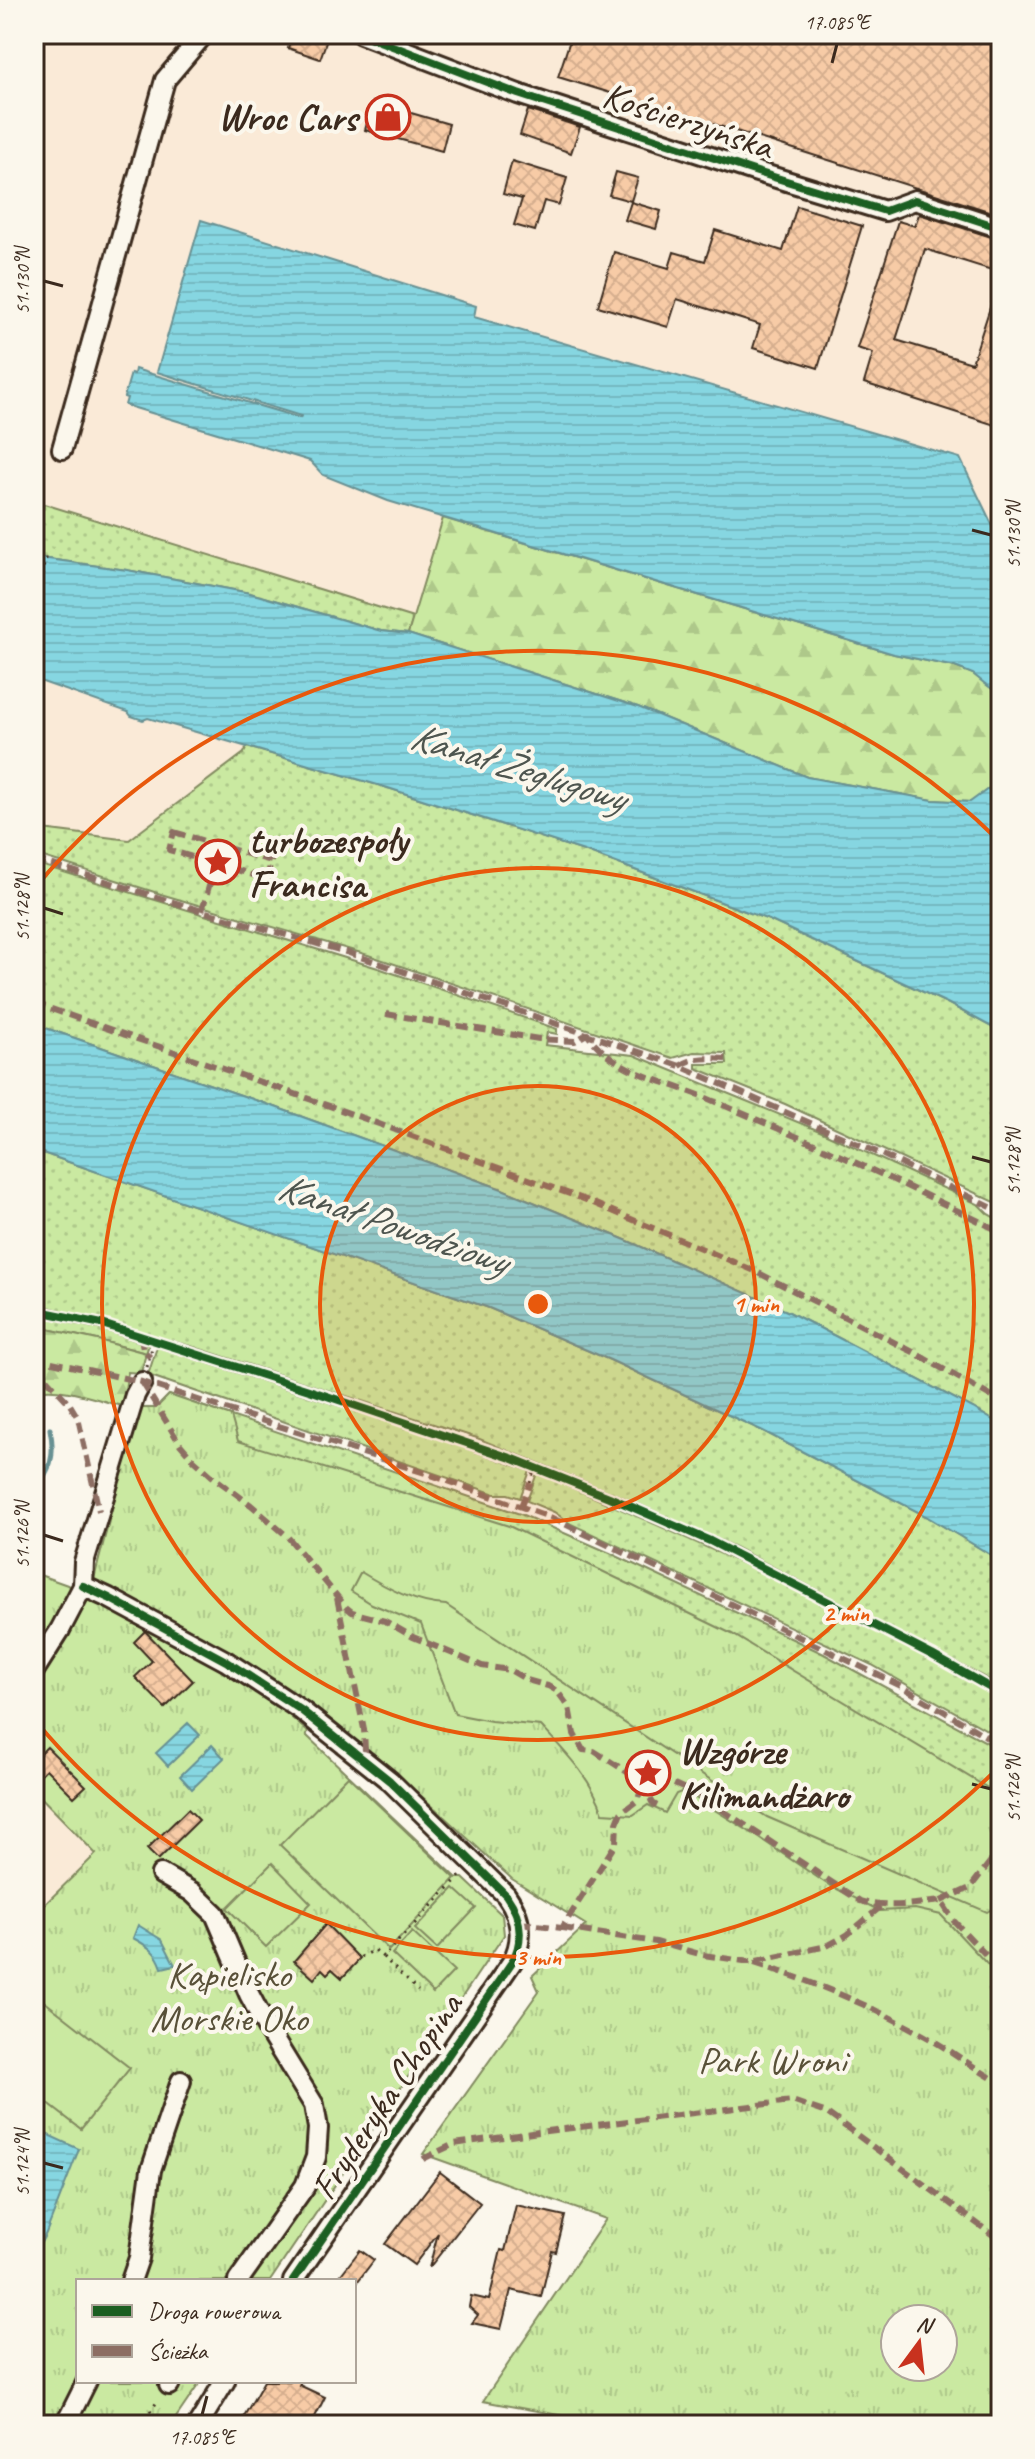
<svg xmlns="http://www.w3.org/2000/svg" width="1035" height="2459" font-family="Caveat,sans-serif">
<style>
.built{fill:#faead7}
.grass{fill:url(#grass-dots);stroke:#828a60;stroke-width:2}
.forest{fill:url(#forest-firs);stroke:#828a60;stroke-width:2}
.park{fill:url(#park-tufts);stroke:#828a60;stroke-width:2;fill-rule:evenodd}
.pitch{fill:#cae9a1;stroke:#828a60;stroke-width:2}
.water{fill:url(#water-rules);stroke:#689193;stroke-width:2}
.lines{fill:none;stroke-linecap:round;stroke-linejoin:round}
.stream{stroke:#689193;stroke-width:5}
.building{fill:url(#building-cross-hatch);stroke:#3b2a1e;stroke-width:2}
.minor-casing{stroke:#3b2a1e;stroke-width:24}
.path{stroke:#3b2a1e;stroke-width:3;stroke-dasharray:2 6;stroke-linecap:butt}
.minor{stroke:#fbf7ec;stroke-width:18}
.quiet{stroke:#8d6e63;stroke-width:6;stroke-dasharray:12 6;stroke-linecap:butt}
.cycleway-casing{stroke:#fbf7ec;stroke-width:13}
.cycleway{stroke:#1b5e20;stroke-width:8}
.ticks{fill:none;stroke:#3b2a1e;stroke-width:3}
.ring{fill:none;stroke:#e8590c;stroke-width:4}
.labels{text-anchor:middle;stroke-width:8;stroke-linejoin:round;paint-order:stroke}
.poi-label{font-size:38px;font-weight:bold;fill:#3b2a1e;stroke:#fbf7ec;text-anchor:start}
.street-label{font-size:38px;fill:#3b2a1e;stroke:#fbf7ec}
.park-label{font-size:38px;fill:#585038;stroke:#fbf7ec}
.water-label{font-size:40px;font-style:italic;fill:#4e554f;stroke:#fbf7ec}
.centre{fill:#e8590c;stroke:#fbf7ec;stroke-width:4}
.ring-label{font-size:24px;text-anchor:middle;font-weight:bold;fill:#e8590c;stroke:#fbf7ec;stroke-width:8;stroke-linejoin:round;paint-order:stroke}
.neatline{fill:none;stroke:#3b2a1e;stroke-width:3}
.ticks-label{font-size:20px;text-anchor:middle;fill:#3b2a1e}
</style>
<defs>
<pattern id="grass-dots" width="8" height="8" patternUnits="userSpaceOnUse" patternTransform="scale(2)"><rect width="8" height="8" fill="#cae9a1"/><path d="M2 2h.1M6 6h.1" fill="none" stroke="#aec88a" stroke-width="1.8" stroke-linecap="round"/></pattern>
<pattern id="forest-firs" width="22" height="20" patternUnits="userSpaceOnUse" patternTransform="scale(2)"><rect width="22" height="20" fill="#cae9a1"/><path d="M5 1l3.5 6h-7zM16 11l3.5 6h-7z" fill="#aec88a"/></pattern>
<pattern id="park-tufts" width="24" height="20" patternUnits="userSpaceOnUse" patternTransform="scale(2)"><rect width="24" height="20" fill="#cae9a1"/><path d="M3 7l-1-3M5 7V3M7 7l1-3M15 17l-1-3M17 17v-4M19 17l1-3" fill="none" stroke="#aec88a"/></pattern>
<pattern id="water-rules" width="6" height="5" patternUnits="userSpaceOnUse" patternTransform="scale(2)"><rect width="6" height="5" fill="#86d6e1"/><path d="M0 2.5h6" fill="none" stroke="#75b8c1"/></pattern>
<pattern id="building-cross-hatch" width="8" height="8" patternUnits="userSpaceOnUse" patternTransform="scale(2)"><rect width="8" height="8" fill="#f7cba6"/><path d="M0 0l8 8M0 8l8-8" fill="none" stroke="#d5ae8e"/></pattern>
</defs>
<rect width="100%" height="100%" fill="#fbf7ec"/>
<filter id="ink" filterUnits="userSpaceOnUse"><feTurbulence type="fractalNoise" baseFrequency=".0125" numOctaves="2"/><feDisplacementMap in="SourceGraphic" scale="16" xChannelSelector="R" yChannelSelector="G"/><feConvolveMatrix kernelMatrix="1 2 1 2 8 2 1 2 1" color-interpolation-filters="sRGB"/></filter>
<g filter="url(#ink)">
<g class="built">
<polygon points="34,34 1001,34 1001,543 960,458 473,317 476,307 158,372 301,415 300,418 135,370 127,398 310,461 323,475 388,501 443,518 413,618 45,504 34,539"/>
<polygon points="34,679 129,712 131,716 142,720 148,718 247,747 244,753 129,840 34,828"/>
<polygon points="34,1790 96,1854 34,1915"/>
</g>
<g class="grass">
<polygon points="44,504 413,618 408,634 381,631 250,593 127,570 34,557 34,539 38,528 36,527"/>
<polygon points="247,747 388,788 584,851 769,920 949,1004 1001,1032 1001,1205 785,1104 696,1068 696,1064 727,1064 726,1053 694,1052 673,1058 368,955 164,895 34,854 34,828 129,840 244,753"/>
<polygon points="34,863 378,968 557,1029 557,1034 547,1032 545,1045 634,1055 822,1132 978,1204 988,1214 1001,1221 1001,1425 973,1408 789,1312 628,1241 502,1189 264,1103 34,1024"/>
<polygon points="34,1150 489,1308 610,1360 763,1431 926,1516 1001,1561 1001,1686 735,1547 623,1497 477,1438 191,1346 34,1303"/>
<polygon points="34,1315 103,1330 149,1345 146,1353 102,1341 34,1326"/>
<polygon points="157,1347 423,1433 530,1471 520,1498 508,1494 495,1494 148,1375"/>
<polygon points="169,1395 523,1515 610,1553 822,1653 1001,1750 1001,1790 997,1794 352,1742 228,1656 94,1579 138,1408 157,1408"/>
<path d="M537,1473c158,67 315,138 464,225v40l-129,-73 -301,-141 -17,-12 -27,-11z"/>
</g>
<g class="forest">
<polygon points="443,518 814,630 894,654 955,667 973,674 995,691 1001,702 1001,776 992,786 971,802 933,800 807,777 638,707 408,634"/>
<path d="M34,1326l68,15 44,12 -5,20 -13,-1 -6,34c-24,-6 -65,-22 -88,-14z"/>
</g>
<g class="park">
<path d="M169,1395l62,21 7,25 271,85 223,108 264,159 5,-3v635h-388l-130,-24 123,-182 -183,-65 116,-163 -7,-15 54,-51 -74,-46 -94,-86 -66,-51 -124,-86 -134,-77 44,-171h18zM895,2319h48v48h-48z"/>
<polygon points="34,1573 73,1587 189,1651 277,1705 308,1732 306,1735 457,1878 463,1878 502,1915 504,1935 270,2281 78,2281 78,2381 201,2381 171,2425 34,2425 34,1915 96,1854 34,1790"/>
</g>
<g class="pitch">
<path d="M361,1572c26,16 55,32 85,33l321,212 220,95 14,-8v75l-60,-64 -26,-6 -35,2 -53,-27 -72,-49 -71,-44 -8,3 -11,19 -17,-8 -15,10 -30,-2c-11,-34 -38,-61 -62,-87l-50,-5 -36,-7 -34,-90 -49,-20 -21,-13z"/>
<polygon points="348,1776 455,1878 389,1950 280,1845"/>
<polygon points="272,1863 311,1903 266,1947 227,1908"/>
<polygon points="454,1888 476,1908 437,1949 415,1929"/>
<polygon points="412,1932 454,1971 433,1993 392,1954"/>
<polygon points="45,2002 130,2068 81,2129 34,2093 34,2016"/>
</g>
<g class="water">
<polygon points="201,220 476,306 474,317 960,458 1001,543 1001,702 995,691 984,683 973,674 955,667 894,654 814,630 388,501 323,475 310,461 125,405 127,398 124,397 131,373 134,374 135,369 300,418 301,416 157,372"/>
<polygon points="34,557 127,570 250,593 381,631 408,634 638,707 807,777 933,800 970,802 992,786 1001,776 1001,1032 949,1004 769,920 584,851 388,788 148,718 143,720 131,716 128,712 34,679"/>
<polygon points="34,1024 264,1103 502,1189 628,1241 789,1312 973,1408 1001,1425 1001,1561 926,1516 763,1431 610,1360 489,1308 34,1150"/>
<polygon points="188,1723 200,1735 168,1766 156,1753"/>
<polygon points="212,1745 224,1758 192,1789 180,1776"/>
<path d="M138,1925l24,15 13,25 -13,3c-5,-16 -14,-22 -29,-30z"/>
<polygon points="34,2118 46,2134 79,2149 46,2233 34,2256"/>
</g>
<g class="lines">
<path class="stream" d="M34,1493c16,-25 22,-34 16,-64"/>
</g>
<g class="building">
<polygon points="292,34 329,34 320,59 288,48"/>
<polygon points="572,34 1001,34 1001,215 772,142 558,77"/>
<polygon points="373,102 449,124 442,151 365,130"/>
<polygon points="528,110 580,127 571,153 520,135"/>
<polygon points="512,161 567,178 559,205 544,201 535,231 514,225 522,199 503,194"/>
<polygon points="616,172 638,178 631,201 609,195"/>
<polygon points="631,202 661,211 656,229 625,220"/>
<polygon points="797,206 862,226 818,368 753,348 760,325 677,299 668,327 598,306 614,252 669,268 674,252 705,261 715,230 783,251"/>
<polygon points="919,214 1001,240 1001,273 925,249 896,340 972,363 998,283 1001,283 1001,427 864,383 873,353 857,348 888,252 898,221 915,226"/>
<polygon points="145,1631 193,1681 165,1708 135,1677 152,1661 134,1642"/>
<polygon points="47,1747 86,1786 74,1797 46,1769 34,1781 34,1760"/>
<polygon points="188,1809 199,1820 158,1860 147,1849"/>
<polygon points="326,1924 360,1959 342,1978 332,1969 327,1974 322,1969 314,1979 294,1961"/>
<polygon points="440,2172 480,2203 429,2268 438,2233 414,2265 385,2244"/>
<polygon points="516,2205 565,2216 556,2252 552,2251 541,2297 511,2290 501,2329 472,2323 478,2315 469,2307 471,2296 489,2300 501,2250 505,2251"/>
<polygon points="360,2250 374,2260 358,2281 336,2281"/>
<polygon points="264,2381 301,2381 299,2385 325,2397 311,2425 239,2425"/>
</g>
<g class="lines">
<g class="minor-casing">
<g id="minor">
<polyline points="361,34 518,94 757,172 885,211 915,200 1001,228"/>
<polyline points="62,449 165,80 204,34"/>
<path d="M83,1586l26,12 117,63 75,49 89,71 116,114c15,21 19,43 6,67l-219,319"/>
<polyline points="34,1671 60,1630 83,1586 84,1562 135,1395 142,1382"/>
<polyline points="161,1874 192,1892 215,1914 249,1994 268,2030 314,2105 318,2128 316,2157 305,2186 238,2281"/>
<polyline points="131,2281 139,2258 151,2170 181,2081"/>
<polyline points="169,2385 171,2381"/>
<polyline points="65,2425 87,2381"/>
<polyline points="198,2425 225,2381"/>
</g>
</g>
<g class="path">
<polyline points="41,575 48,552"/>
<polyline points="147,1367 154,1340"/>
<polyline points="530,1483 535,1468"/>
<polyline points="361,1957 375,1950 383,1957 461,1875"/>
<polyline points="383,1957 418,1991"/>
<polyline points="141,2425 159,2399"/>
</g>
<use href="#minor" class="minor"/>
<g class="quiet">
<polygon points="174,832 271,861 267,879 169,850"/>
<polyline points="34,859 202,911 346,952 680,1066 881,1154 1001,1212"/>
<polyline points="202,911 215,865"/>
<polyline points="34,1003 338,1109 586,1200 755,1271 915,1353 1001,1402"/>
<path d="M386,1014l153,25 36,2 12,-7c29,39 75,46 117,63 36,15 72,31 108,46 63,28 127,58 189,89"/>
<path d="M680,1066c14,-10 30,-8 46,-7"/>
<polyline points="141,1336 143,1350 150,1357"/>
<polyline points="34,1358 142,1382 425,1473 550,1517 899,1685 1001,1745"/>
<polyline points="34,1365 69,1403 78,1418 99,1511"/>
<path d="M142,1382l38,62 14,16 18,16 39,29 36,31 59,71 6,5 33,9 28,16 69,29 28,4 17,10 21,6 9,5 12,16 5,27 9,16 11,1 49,31 29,1 29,13 159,105c25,8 55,3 81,0l13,20 47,50"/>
<polyline points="521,1506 530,1483"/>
<polyline points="337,1598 364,1729 365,1751 362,1758"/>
<path d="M652,1781c-2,10 -5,20 5,25"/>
<polyline points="941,1901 970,1888 1001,1848"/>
<polyline points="520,1923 562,1928 616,1843 617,1823 621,1813 638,1800 643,1782"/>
<polyline points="562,1928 656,1942 703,1955 751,1962 827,1946 847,1935 884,1904"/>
<path d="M754,1963c57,18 111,40 164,69 28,15 55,35 83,52"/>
<polyline points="423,2159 454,2144 539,2132 792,2101 827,2113 1001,2241"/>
</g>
<g class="cycleway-casing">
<g id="cycleway">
<polyline points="361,34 518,94 757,172 885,211 915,200 1001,228"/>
<polyline points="34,1310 102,1324 312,1391 511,1458 609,1497 710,1541 932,1655 1001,1694"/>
<path d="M83,1586l26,12 117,63 75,49 89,71 116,114c15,21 19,43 6,67l-219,319"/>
</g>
</g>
<use href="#cycleway" class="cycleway"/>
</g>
</g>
<path class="ticks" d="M832,63l5,-19M44,281l19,5M972,530l19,5M44,908l19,6M972,1157l19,5M44,1535l19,6M972,1784l19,5M44,2163l19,5M202,2415l5,-19"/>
<circle cx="538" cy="1304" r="218" fill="#e8590c" fill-opacity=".12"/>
<g class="ring">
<circle cx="538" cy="1304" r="218"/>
<circle cx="538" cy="1304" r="436"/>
<path d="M1000 1766A653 653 0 0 1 34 1719M34 889A653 653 0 0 1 1000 842"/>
</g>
<defs>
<g id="shop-ring" transform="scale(2.3)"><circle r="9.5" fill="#fbf7ec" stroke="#c8321e" stroke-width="1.5"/><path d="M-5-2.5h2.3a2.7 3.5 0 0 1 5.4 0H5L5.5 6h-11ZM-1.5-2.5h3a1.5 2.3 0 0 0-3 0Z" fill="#c8321e"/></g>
<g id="sight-ring" transform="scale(2.3)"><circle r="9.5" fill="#fbf7ec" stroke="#c8321e" stroke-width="1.5"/><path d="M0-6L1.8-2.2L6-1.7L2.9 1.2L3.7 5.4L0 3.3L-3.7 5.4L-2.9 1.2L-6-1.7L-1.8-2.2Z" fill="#c8321e"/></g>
</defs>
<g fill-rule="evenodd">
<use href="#shop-ring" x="388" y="117"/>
<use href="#sight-ring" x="218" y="862"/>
<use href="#sight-ring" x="648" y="1773"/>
</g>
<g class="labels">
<g class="poi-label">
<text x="357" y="130" text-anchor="end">Wroc Cars</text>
<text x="249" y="853">turbozespoły<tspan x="249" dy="44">Francisa</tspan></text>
<text x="679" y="1764">Wzgórze<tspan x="679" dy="44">Kilimandżaro</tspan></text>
</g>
<g class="street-label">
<text transform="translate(688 120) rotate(18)" y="13">Kościerzyńska</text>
<text transform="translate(386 2096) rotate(-56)" y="13">Fryderyka Chopina</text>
</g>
<g class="park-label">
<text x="229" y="1987">Kąpielisko<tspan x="229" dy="44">Morskie Oko</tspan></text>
<text x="772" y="2073">Park Wroni</text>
</g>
<g class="water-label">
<text transform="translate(518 766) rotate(17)" y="14">Kanał Żeglugowy</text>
<text transform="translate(393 1223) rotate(19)" y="14">Kanał Powodziowy</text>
</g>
</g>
<circle cx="538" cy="1304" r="12" class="centre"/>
<g class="ring-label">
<text x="756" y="1312">1 min</text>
<text x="846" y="1621">2 min</text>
<text x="538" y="1965">3 min</text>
</g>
<rect width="1035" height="2459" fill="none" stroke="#fbf7ec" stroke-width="88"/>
<rect x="76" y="2279" width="280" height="104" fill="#fbf7ec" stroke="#aea59a" stroke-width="2"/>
<rect x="92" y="2305" width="40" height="12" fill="#1b5e20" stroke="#aea59a" stroke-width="2"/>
<text x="148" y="2319" font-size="24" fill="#3b2a1e">Droga rowerowa</text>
<rect x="92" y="2345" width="40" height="12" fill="#8d6e63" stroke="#aea59a" stroke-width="2"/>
<text x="148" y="2359" font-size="24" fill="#3b2a1e">Ścieżka</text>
<g transform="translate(919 2343) rotate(15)"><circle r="38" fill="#fbf7ec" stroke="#aea59a" stroke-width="2"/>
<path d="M0-6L14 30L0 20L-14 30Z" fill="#c8321e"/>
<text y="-12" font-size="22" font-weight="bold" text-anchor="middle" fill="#3b2a1e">N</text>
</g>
<rect x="44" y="44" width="947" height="2371" class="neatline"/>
<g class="ticks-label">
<text x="837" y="29">17.085°E</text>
<text transform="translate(22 281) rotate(-90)" y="7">51.130°N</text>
<text transform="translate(1013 535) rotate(-90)" y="7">51.130°N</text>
<text transform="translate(22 908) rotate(-90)" y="7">51.128°N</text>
<text transform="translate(1013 1162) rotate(-90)" y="7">51.128°N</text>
<text transform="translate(22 1535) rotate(-90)" y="7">51.126°N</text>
<text transform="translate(1013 1789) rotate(-90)" y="7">51.126°N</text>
<text transform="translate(22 2163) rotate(-90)" y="7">51.124°N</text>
<text x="202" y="2444">17.085°E</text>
</g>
</svg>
